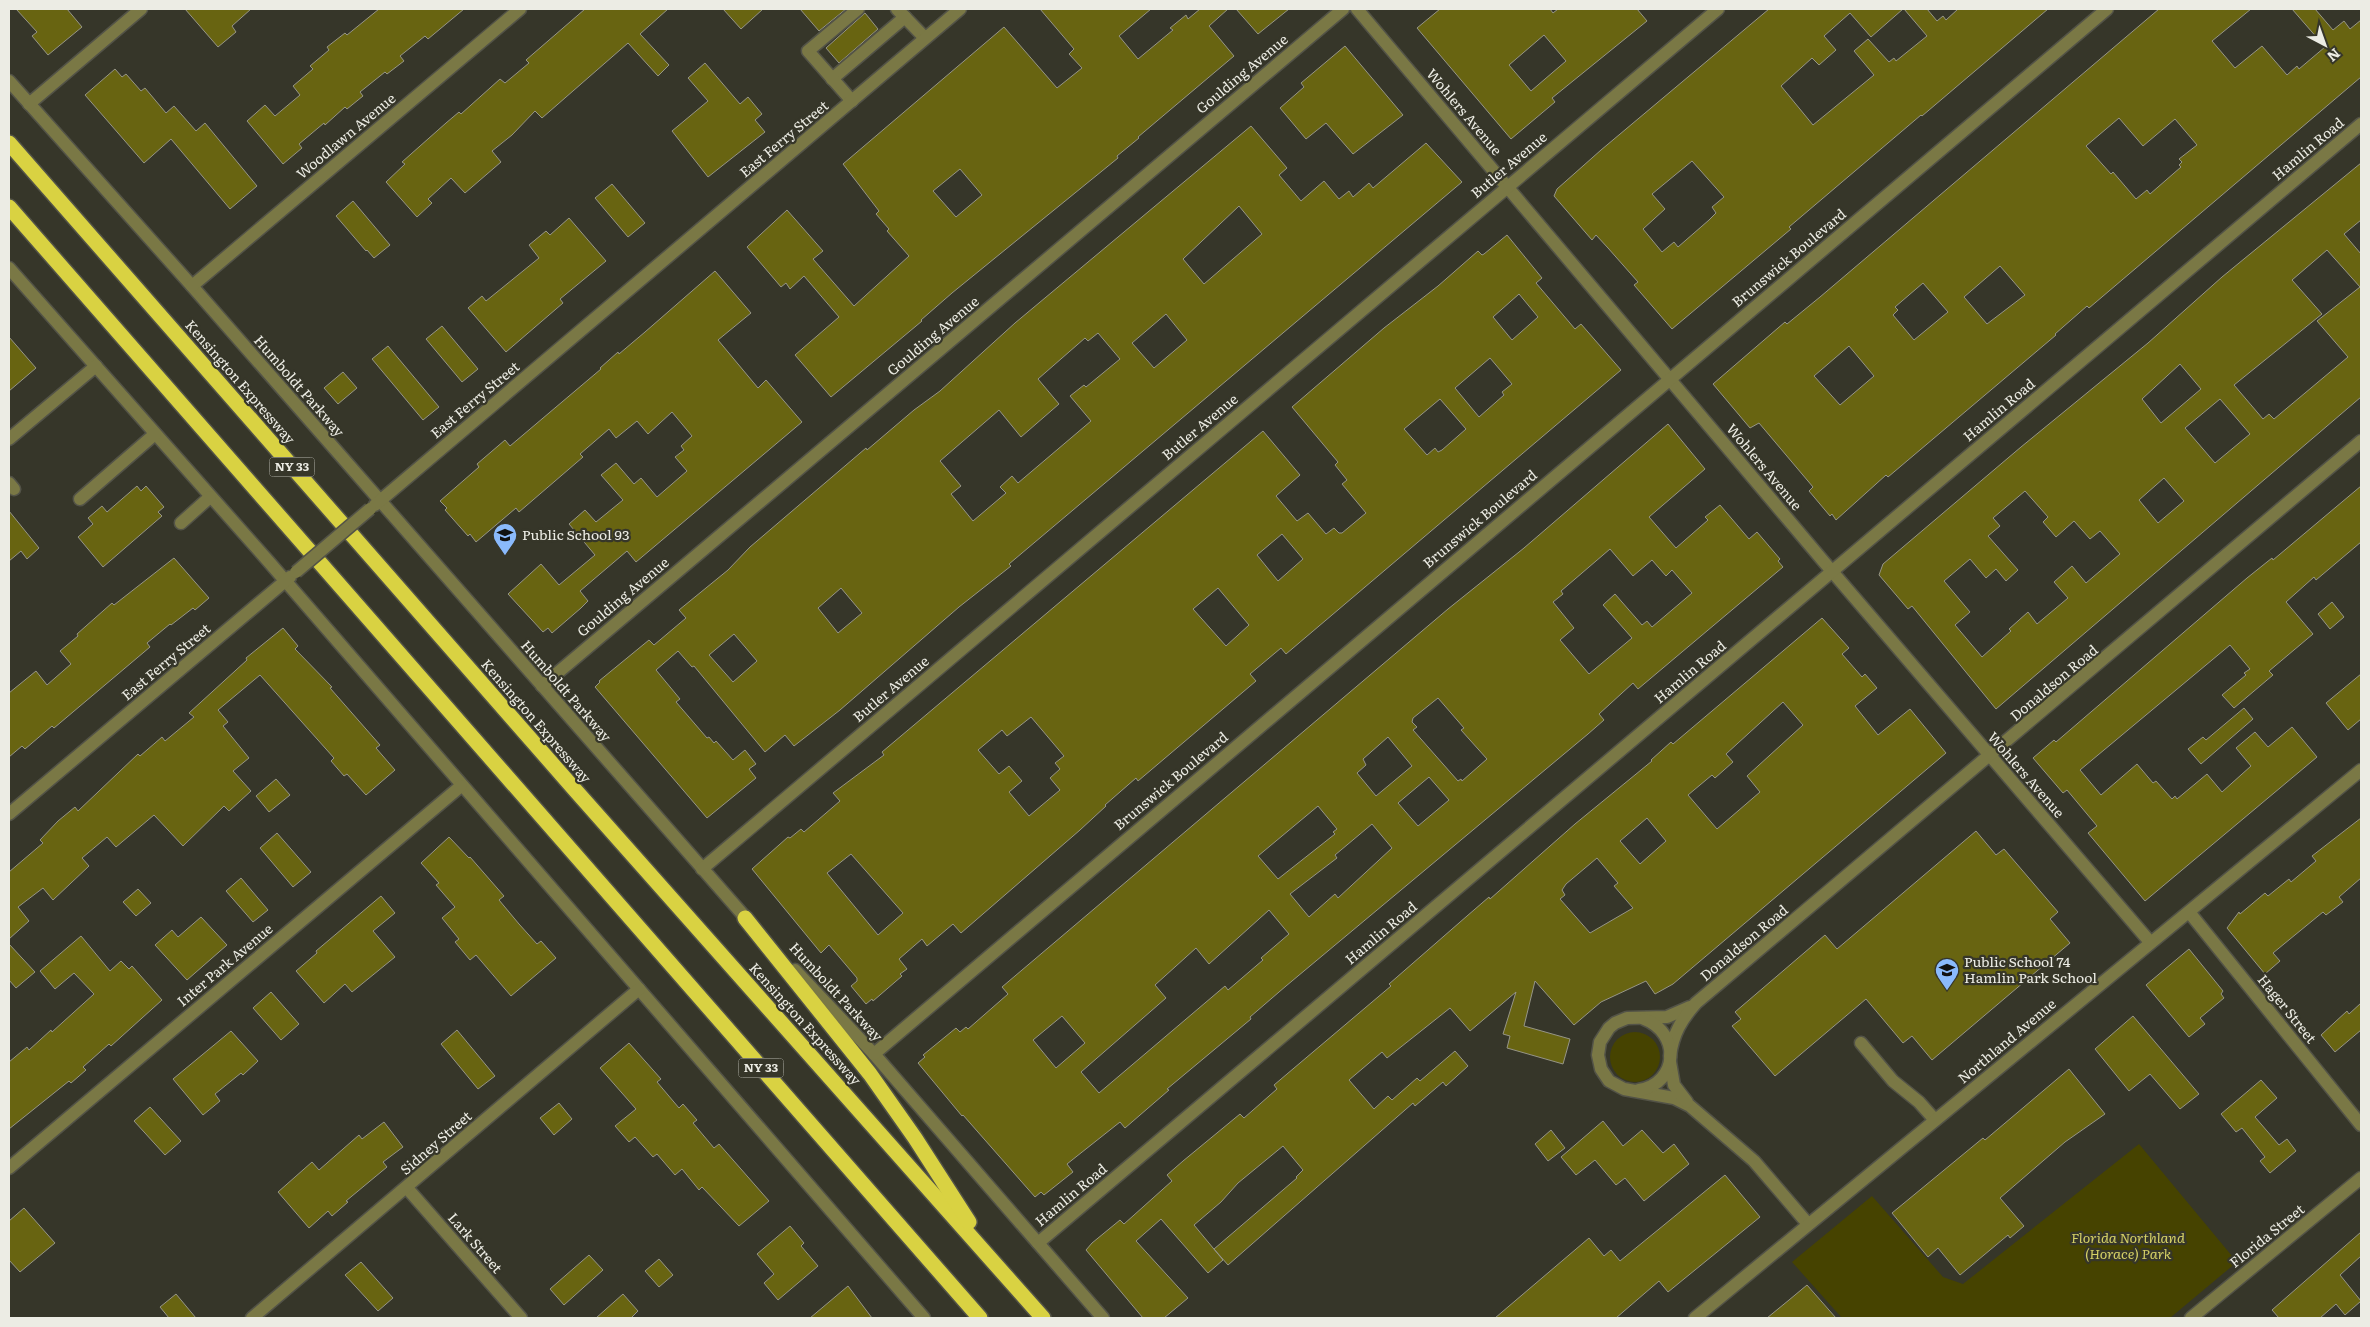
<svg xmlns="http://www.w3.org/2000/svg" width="2370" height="1327" font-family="Literata,serif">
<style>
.green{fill:#464300}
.building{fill:#686411;stroke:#969587;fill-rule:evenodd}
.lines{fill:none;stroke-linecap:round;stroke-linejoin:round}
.minor-casing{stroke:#535347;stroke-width:15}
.highway-casing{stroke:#535347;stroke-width:18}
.minor{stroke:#7a7845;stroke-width:12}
.highway{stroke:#d9d242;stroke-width:15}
.minor-bridge-casing{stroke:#535347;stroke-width:15;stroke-linecap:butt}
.minor-bridge{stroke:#7a7845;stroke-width:12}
.labels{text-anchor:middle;stroke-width:4.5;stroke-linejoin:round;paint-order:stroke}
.shield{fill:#363629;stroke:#b5b5ac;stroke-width:1}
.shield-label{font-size:12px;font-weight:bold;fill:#ecece4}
.street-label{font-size:14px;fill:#ecece4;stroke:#363629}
.poi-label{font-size:14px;fill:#ecece4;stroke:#363629;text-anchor:start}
.park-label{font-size:14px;font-style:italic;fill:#d4cf65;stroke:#363629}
</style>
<rect width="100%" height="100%" fill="#363629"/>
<g class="green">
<circle cx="1635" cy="1057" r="25"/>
<polygon points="2139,1144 2237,1262 2170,1318 1842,1318 1792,1262 1872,1196 1943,1277 1963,1284"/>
</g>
<g class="building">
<polygon points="16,9 67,9 82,27 48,55 32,36 37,32"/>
<polygon points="185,9 251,9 232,26 236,32 218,47"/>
<polygon points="379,9 464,9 428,39 425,36 400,56 404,61 387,74 385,72 360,92 363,96 347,109 345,107 325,125 324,123 299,144 302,148 283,164 247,121 265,105 275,116 300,95 293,86 313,69 310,66 329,50 327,47 345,33 347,35"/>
<polygon points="585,9 668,9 640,34 669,65 658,76 628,43 542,118 535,111 512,135 492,151 501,162 465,193 451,178 428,199 432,203 417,217 386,182 405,164 402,162 446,123 459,112 461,114 500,79 505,83 529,63 526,60"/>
<polygon points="723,9 763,9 741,29"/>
<polygon points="800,9 846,9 819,31"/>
<path d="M1040,9h111l-32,27 19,23 35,-29 -3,-2 16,-13 2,4 12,-10h28l-19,17 25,30 -96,81 1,1 -22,18 1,2 -166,135 -31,27 1,1 -91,76 -36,-42 44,-38 -35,-41 -14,13 -4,-6 -5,4 -34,-40 40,-37 36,41 -10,8 41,47 55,-50 -22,-25 2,-2 -13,-15 3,-3 -36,-47 161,-137 53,61 25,-20 -13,-14 5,-5zM960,169l22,26 -26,22 -23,-26z"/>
<polygon points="1236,9 1289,9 1258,34"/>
<path d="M1440,9h110l3,4 5,-4h79l10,12 -95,77 3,4 -44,37 -94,-111zM1544,35l22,26 -35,30 -22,-26z"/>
<path d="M1769,9h134l-32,28 -21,-24 -26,23 12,14 -17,15 -7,-7 -31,28 32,39 61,-50 -20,-24 14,-12 21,23 5,-4 2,3 31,-25 -23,-27h23l10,12 6,-5 3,4 12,-11h90l-126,107 -1,-1 -132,112 2,2 -119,100 -38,-44 4,-3 -30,-34 -12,-13 -4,5 -38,-44 3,-7 44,-39zM1692,161l32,36 -12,10 4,6 -7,7 -31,27 -4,-5 -12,10 -19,-23 22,-20 -13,-15z"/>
<path d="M2159,9h92l-39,32 23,27 27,-22 25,29 10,-9 2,3 26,-22 -33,-38h23l18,21 11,-9 6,8 11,-9v57l-272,231 -2,-2 -32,28 1,1 -168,142 -2,-2 -50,45 -4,-6 -2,2 -21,-25 4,-4 -54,-64 -9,5 -37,-44 72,-62 2,2 33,-27zM2119,118l24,28 32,-27 22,26 -18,14 3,3 -3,3 2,2 -31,27 -3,-4 -11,9 -23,-27 -2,2 -25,-28zM2000,266l25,29 -38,29 -23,-27zM1923,283l25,29 -34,28 -21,-25 5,-5 -3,-3zM1849,346l25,30 -34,29 -26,-29z"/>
<polygon points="865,13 878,29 839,63 826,48"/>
<polygon points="1345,46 1403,115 1353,154 1326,123 1306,139 1280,108 1304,87 1301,83"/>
<polygon points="705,63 740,104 748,97 762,114 755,120 765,132 708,177 672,131 708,101 688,78"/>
<polygon points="115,69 122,77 126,74 141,91 145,88 166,113 174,106 196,131 205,123 257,186 230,209 171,139 144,163 85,95"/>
<path d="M1251,126l36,42 -8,7 22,26 23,-20 15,18 10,-8 4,6 16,-14 4,5 53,-45 36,39 -453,382 2,2 -52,41 -119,103 -46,36 -9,-11 -20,17 -71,-86 -2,1 -14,-16 -22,19 24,29 -4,3 31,36 2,-1 5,6 2,-2 17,19 12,-10 11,14 -7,5 7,9 -49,40 -112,-131 5,-5 -1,-1 50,-41 5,5 32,-27 -7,-8 49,-40 22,-23 116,-99 1,2 47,-40 26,-19 75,-68zM1239,206l23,28 -58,50 -21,-25zM1166,314l21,26 -33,28 -22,-25zM1098,333l22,26 -34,28 -2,-2 -14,11 21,25 -73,62 -6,-7 -12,11 6,6 -33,28 -22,-27 10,-8 -21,-25 59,-51 22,27 38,-33 -21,-25 47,-41 3,3zM841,588l21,25 -24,20 -20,-25zM734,634l23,27 -24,21 -24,-27z"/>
<path d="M2361,163v57l-17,14 17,20v143l-365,312 -84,-103 -4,3 -29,-34 4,-11 138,-117 127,-104 74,-66zM2327,250l33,37 -43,34 31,36 -74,62 -5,-5 -6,5 -29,-34 88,-71 -30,-34zM2180,364l21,25 -40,34 -19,-24zM2220,399l30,35 -35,29 -30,-35zM2164,478l20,23 -26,22 -19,-23zM2025,491l23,26 -5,5 13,15 18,-16 16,18 10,-8 20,23 -34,29 -14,-17 -18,16 14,16 -31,26 -9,-12 -19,17 2,2 -29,26 -27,-32 15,-13 -26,-31 26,-22 16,19 10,-9 10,12 12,-11 -30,-34 12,-10 -7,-8z"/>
<polygon points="612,184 645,223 628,237 595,198"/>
<polygon points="353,201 390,245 374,258 367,250 366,251 336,216"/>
<polygon points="569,218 606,261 560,299 563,303 506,352 468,308 482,296 486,301 539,258 529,245 546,231 550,235"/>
<path d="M1507,235l35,43 -6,5 39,46 6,-5 40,46 -335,284 -5,-6 -31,26 6,7 -118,100 -2,-3 -31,27 1,1 -26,24 -119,103 -8,-9 -26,22 -5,-7 -23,20 8,10 -7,5 2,2 -29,25 -1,-2 -6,5 -15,-18 6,-5v-3l-28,-33 -8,8 -69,-84 36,-32 2,1 11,-9 3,3 36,-31 -7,-8 51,-38 -2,-3 381,-321 37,44 -24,21 21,25 11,-8 18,21 8,-6 5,5h3l24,-20 -24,-29 5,-4 -12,-15 3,-3 -46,-55 92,-79 54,-42 40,-35 4,4 2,-1zM1519,294l19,23 -26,23 -19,-23zM1490,358l22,26 -10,8 2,3 -25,22 -24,-29zM1440,399l26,30 -24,21 -4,2 -3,-4 -8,7 -23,-26zM1282,534l21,25 -25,22 -21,-26zM1218,588l31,37 -23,21 -33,-37zM1031,717l33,39 -9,7 5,6 -10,9 10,12 -31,26 -20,-24 13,-11 -13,-15 -10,8 -21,-24 24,-20 5,6zM851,854l52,59 -25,22 -51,-62z"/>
<polygon points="715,271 751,313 718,340 758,388 766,380 802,422 636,562 627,551 580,591 588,601 581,608 552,633 548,628 543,632 508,594 541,564 559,585 595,555 569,524 585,510 596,522 623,500 601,475 616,463 634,484 641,478 657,497 687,471 675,457 684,450 681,446 692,436 672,412 648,434 637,421 616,438 609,429 580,454 583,457 519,512 516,508 476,542 470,534 468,536 445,510 447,508 440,501 479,467 477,464 505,440 510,446 601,369 600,368 618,352 619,354 645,332"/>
<polygon points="442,326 478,369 462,382 426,339"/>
<polygon points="9,337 36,368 9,391"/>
<polygon points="388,346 439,407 423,420 372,359"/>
<polygon points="343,372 357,388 338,404 324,388"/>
<path d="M1668,424l37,45 -56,48 27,31 32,-28 -3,-3 15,-12 29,34 8,-7 23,27 -2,2 5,6 -145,122 -5,-6 -34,31 5,6 -16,14 -302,252 -36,31 1,2 -84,70 2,1 -44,38 -5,-6 -53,42 6,8 -29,23 -3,-3 -6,5 -72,-82 -1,1 -44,-53 7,-6 -2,-2 33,-27 4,4 6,-5 2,2 40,-35 -6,-7 446,-378 76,-61zM1610,549l23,27 19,-16 14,16 6,-6 20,23 -40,34 -5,-6 -5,4 -27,-31 -12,11 29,33 -43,36 -29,-34 14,-12 -21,-26 10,-8 -2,-3zM1438,698l26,30 -3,2 26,29 -25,22 -1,-2 -3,2 -45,-51 4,-3 -5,-5 1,-4zM1388,737l24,29 -36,30 -19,-23 9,-8 -3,-6zM1429,777l20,23 -31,26 -20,-23zM1318,806l19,23 -4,3 2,2 -57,45 -20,-23zM1372,824l20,24 -54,50 -3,-4 -26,23 -19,-23 47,-36 -2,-3zM1269,910l20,24 -28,24 2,2 -35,30 -3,-4 -126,107 -18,-21 85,-74 -11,-13 41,-37 13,16zM1062,1016l23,27 -29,25 -23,-28z"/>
<polygon points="137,486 141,491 146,486 164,507 158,512 162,516 103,567 78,537 93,524 88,518 102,506 107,512"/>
<polygon points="2361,486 2361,542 2316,580 2314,577 2286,602 2313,634 2269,671 2273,675 2234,708 2222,695 2246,675 2244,673 2250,669 2230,645 2080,770 2101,795 2137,764 2153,783 2156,781 2172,799 2175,796 2177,799 2207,774 2222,792 2251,766 2236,748 2255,732 2268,747 2292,727 2317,757 2145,901 2088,833 2097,826 2067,790 2063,793 2033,758 2054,740 2056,742 2247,578 2272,558 2273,560"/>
<polygon points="9,511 39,548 27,559 21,551 9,561"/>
<polygon points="174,558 209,598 195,610 193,608 171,625 170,624 147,643 150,647 54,728 52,726 25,749 22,746 9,757 9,693 36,671 47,685 71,664 60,651 78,636 77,634 112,603 114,605"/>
<polygon points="2332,602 2344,617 2330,629 2318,614"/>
<path d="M1822,618l27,30 -7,6 20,23 3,-3 12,14 -22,18 23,29 32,-26 36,44 -273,231 -18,10 -9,-13 -45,21 -27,23 -39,-44 -11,45 46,13 -7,25 -56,-16 3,-12 -7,-2 13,-42 -46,39 -20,-23 -63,50 -5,-6 -33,28 25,29 14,-13 4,4 25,-22 3,3 35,-30 13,15 -22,20 -3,-4 -28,24 -2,-3 -185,162 -14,-16 83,-71 -1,-1 7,-7 -20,-24 -45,37 -17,19 -27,23 29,35 -15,13 -47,-54 -25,22 52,57 -24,20h-21l-57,-68 6,-7 28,-23 4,4 48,-43 -5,-6 16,-14 57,-47 4,4 33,-29 -3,-4 117,-99 -2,-2 78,-68 22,-19 1,2 85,-75 77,-63 -1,-1 20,-18 2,2zM1783,702l20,23 -56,51 13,16 -43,37 -29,-34 24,-20 3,3 18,-16 -7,-8zM1647,818l19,23 -26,23 -20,-23zM1597,858l21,25 -4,3 19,22 -43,25 -30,-34 5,-4 -3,-5 4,-6z"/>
<polygon points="283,628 298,646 295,649 332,687 330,688 380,745 376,748 395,770 366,795 347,774 344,776 331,761 334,758 260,675 218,710 228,722 223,726 249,758 233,771 251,791 229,811 224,806 183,846 154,815 116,847 107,837 82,858 89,866 53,900 43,888 18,907 29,921 9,939 9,872 43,843 40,840 58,821 75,807 78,811 138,754 140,756 162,737 165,741 194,717 189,713 247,660 246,658"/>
<polygon points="2361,674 2361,719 2348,730 2326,703"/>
<polygon points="2244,708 2253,719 2201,764 2188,749 2203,737 2206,740"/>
<polygon points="276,779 290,795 269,812 256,796"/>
<polygon points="2361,818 2361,878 2339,897 2343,902 2326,915 2323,912 2273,953 2280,961 2265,974 2227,928 2239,912 2240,914 2265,893 2268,896 2289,879 2291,882 2316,861 2312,856"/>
<polygon points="1976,831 1996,855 2004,849 2058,912 2050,919 2070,943 1932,1060 1912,1036 1903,1043 1866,999 1775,1076 1732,1026 1741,1019 1735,1012 1825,935 1837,949"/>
<polygon points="277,833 311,872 293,887 260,848"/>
<polygon points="449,837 469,858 470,857 504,896 499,900 519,924 537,944 541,941 556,958 511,996 476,955 470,960 455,942 459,939 442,918 455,907 436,885 439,883 421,863"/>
<polygon points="241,878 268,910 253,922 226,891"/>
<polygon points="138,889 151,903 136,916 123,902"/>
<polygon points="381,896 395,913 373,931 395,957 352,992 345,984 324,1003 296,971 317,953 316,951"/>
<polygon points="201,917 227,945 187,980 155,945 172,930 178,937"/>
<polygon points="81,936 110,971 121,961 129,969 132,966 162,1000 111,1046 109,1044 83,1067 86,1070 71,1083 69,1081 9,1129 9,1062 27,1047 29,1050 51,1030 52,1032 94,994 74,973 55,989 40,971"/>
<polygon points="9,944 35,972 16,988 9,980"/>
<polygon points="2189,949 2223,991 2221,994 2224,998 2200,1018 2205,1024 2189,1037 2146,985"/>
<polygon points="271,992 299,1024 281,1040 253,1008"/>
<polygon points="2361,1003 2361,1030 2335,1052 2321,1035 2347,1011 2349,1014"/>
<polygon points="2133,1016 2199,1094 2180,1109 2150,1074 2129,1091 2095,1049"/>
<polygon points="457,1030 495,1076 478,1089 441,1044"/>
<polygon points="231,1031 258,1061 243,1075 241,1073 215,1094 220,1101 203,1115 173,1079"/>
<polygon points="629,1043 661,1079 657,1082 679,1108 683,1104 697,1120 693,1123 714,1148 719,1144 769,1201 739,1226 702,1187 699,1190 682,1169 675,1175 657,1154 653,1157 635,1137 629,1142 615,1126 636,1109 600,1068"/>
<polygon points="2069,1069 2105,1114 2065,1142 2000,1198 2024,1226 2010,1238 2008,1235 1960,1275 1938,1248 1928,1257 1892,1213 1983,1138 1985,1140"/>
<polygon points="2261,1080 2277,1098 2255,1117 2279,1145 2287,1139 2296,1151 2270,1173 2260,1161 2265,1157 2242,1128 2236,1132 2221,1114"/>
<polygon points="559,1103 572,1119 554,1135 540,1118"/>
<polygon points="150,1107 181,1141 165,1155 134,1121"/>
<polygon points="1603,1121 1623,1146 1642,1130 1663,1153 1674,1144 1689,1164 1644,1201 1625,1178 1616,1185 1595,1160 1576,1175 1561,1157"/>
<polygon points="384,1122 403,1147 383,1162 387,1167 346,1201 348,1202 332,1216 328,1211 309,1228 278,1192 312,1162 319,1170 359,1135 362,1139"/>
<polygon points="1551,1130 1565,1148 1548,1161 1535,1144"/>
<polygon points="1725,1175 1760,1217 1668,1292 1659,1281 1616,1318 1495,1318 1589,1238 1604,1256 1611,1250 1620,1261"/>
<polygon points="24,1208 55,1243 20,1272 9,1260 9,1221"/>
<polygon points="790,1226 804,1243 801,1246 818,1266 778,1300 764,1283 774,1274 757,1254"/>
<polygon points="2361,1232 2361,1256 2340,1275 2361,1301 2345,1315 2336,1304 2320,1318 2279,1318 2272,1310"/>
<polygon points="589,1255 603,1270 564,1305 550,1289"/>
<polygon points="659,1259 673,1275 659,1287 645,1271"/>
<polygon points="361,1262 393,1298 378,1311 345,1275"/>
<polygon points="1807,1285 1836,1318 1767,1318 1789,1300"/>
<polygon points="848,1286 872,1318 810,1318"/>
<polygon points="176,1294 196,1318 169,1318 160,1307"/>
<polygon points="623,1294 638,1311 631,1318 596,1318"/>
</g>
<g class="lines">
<g class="minor-casing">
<g id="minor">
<polyline points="897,9 925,38"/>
<polyline points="1357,9 1824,562 2150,942"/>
<polyline points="832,79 905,17"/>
<polyline points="9,81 192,286 752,925"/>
<polyline points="852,101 808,51 858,9"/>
<polyline points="29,104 141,9"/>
<polyline points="9,268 269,562 924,1318"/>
<polyline points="192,286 520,9"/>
<polyline points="9,439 96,366"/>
<polyline points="9,483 14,489"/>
<polyline points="80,499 155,434"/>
<polyline points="375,505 960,9"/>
<polyline points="181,523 210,497"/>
<polyline points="542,686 1343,9"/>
<polyline points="9,814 290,577"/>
<polyline points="702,869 1718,9"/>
<polyline points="2189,912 2361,1125"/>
<polyline points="795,970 874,1054 1103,1318"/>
<polyline points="1690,1007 1667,1017 1627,1018 1615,1023 1609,1028 1600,1042 1598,1055 1601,1069 1609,1081 1624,1089 1674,1098 1690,1106 1754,1161 1808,1224"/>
<polyline points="1861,1043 1893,1081 1919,1102 1935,1120"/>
<polyline points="874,1054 2107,9"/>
<path d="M1670,1056c3,-22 11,-36 26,-53l665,-562"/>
<polyline points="1670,1062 1674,1085 1687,1102"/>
<path d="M1639,1090c40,-7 42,-57 5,-71"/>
<polyline points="9,1168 461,786"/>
<polyline points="407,1188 521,1318"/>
<polyline points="1038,1243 2361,124"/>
<polyline points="252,1318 639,989"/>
<polyline points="1695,1318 2361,770"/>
<polyline points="2191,1318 2361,1178"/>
</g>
</g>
<g class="highway-casing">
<g id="highway">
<polyline points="9,143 576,791 1043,1318"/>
<polyline points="9,207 980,1318"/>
<polyline points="745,918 870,1074 915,1138 969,1222"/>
</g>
</g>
<use href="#minor" class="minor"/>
<use href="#highway" class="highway"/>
<g class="minor-bridge-casing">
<polyline id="minor-bridge" points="296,572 370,509"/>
</g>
<use href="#minor-bridge" class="minor-bridge"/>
</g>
<defs>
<g id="school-pin" transform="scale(1.25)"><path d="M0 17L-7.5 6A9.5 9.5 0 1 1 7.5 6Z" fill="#8abafc" stroke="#363629"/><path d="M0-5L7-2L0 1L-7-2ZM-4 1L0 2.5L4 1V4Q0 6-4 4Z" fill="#111"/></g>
</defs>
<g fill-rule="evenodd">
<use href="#school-pin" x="505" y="535"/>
<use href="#school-pin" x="1947" y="970"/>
</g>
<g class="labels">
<g class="shield">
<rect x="269.5" y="457.5" width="45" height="19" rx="4"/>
<rect x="738.5" y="1058.5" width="45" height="19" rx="4"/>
</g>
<g class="shield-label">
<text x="292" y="471">NY 33</text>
<text x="761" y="1072">NY 33</text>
</g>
<g class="street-label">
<text transform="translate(1242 74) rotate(-40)" y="5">Goulding Avenue</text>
<text transform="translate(1464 112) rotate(50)" y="5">Wohlers Avenue</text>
<text transform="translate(346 136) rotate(-40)" y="5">Woodlawn Avenue</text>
<text transform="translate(784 139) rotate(-40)" y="5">East Ferry Street</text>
<text transform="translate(2308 149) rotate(-40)" y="5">Hamlin Road</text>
<text transform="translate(1509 165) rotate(-40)" y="5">Butler Avenue</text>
<text transform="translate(1789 258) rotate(-40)" y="5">Brunswick Boulevard</text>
<text transform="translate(933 336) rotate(-40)" y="5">Goulding Avenue</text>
<text transform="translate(240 382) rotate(49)" y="5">Kensington Expressway</text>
<text transform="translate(299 386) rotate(49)" y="5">Humboldt Parkway</text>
<text transform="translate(475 400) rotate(-40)" y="5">East Ferry Street</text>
<text transform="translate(1999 410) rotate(-40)" y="5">Hamlin Road</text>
<text transform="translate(1200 427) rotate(-40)" y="5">Butler Avenue</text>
<text transform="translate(1764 467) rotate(50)" y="5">Wohlers Avenue</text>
<text transform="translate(1480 519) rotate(-40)" y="5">Brunswick Boulevard</text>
<text transform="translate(623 597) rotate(-40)" y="5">Goulding Avenue</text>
<text transform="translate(166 662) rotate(-40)" y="5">East Ferry Street</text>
<text transform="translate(1690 672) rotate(-40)" y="5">Hamlin Road</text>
<text transform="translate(2054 683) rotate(-40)" y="5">Donaldson Road</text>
<text transform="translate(891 689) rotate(-40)" y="5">Butler Avenue</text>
<text transform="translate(566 691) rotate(49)" y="5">Humboldt Parkway</text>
<text transform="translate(536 721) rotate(49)" y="5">Kensington Expressway</text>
<text transform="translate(2026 775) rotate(49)" y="5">Wohlers Avenue</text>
<text transform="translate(1171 781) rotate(-40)" y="5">Brunswick Boulevard</text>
<text transform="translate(1381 933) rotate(-40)" y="5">Hamlin Road</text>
<text transform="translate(1744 943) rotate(-40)" y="5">Donaldson Road</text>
<text transform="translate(225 965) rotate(-40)" y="5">Inter Park Avenue</text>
<text transform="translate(836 992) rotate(47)" y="5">Humboldt Parkway</text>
<text transform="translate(2287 1009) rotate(51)" y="5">Hager Street</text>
<text transform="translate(805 1024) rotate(48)" y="5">Kensington Expressway</text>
<text transform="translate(2007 1041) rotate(-40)" y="5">Northland Avenue</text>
<text transform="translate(436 1143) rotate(-41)" y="5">Sidney Street</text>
<text transform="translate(1071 1195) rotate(-40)" y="5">Hamlin Road</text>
<text transform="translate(2267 1236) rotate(-39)" y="5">Florida Street</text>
<text transform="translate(475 1243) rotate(49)" y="5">Lark Street</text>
</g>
<g class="poi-label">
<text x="522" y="540">Public School 93</text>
<text x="1964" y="967">Public School 74<tspan x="1964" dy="16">Hamlin Park School</tspan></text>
</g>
<g class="park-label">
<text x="2128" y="1243">Florida Northland<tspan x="2128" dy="16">(Horace) Park</tspan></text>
</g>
</g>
<rect width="2370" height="1327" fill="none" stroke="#ecece4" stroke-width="20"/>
<g transform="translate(2325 45) rotate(139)" stroke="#363629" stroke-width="4" paint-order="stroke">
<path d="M0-4L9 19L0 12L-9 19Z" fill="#ecece4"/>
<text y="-8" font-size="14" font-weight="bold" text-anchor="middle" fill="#ecece4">N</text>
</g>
</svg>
